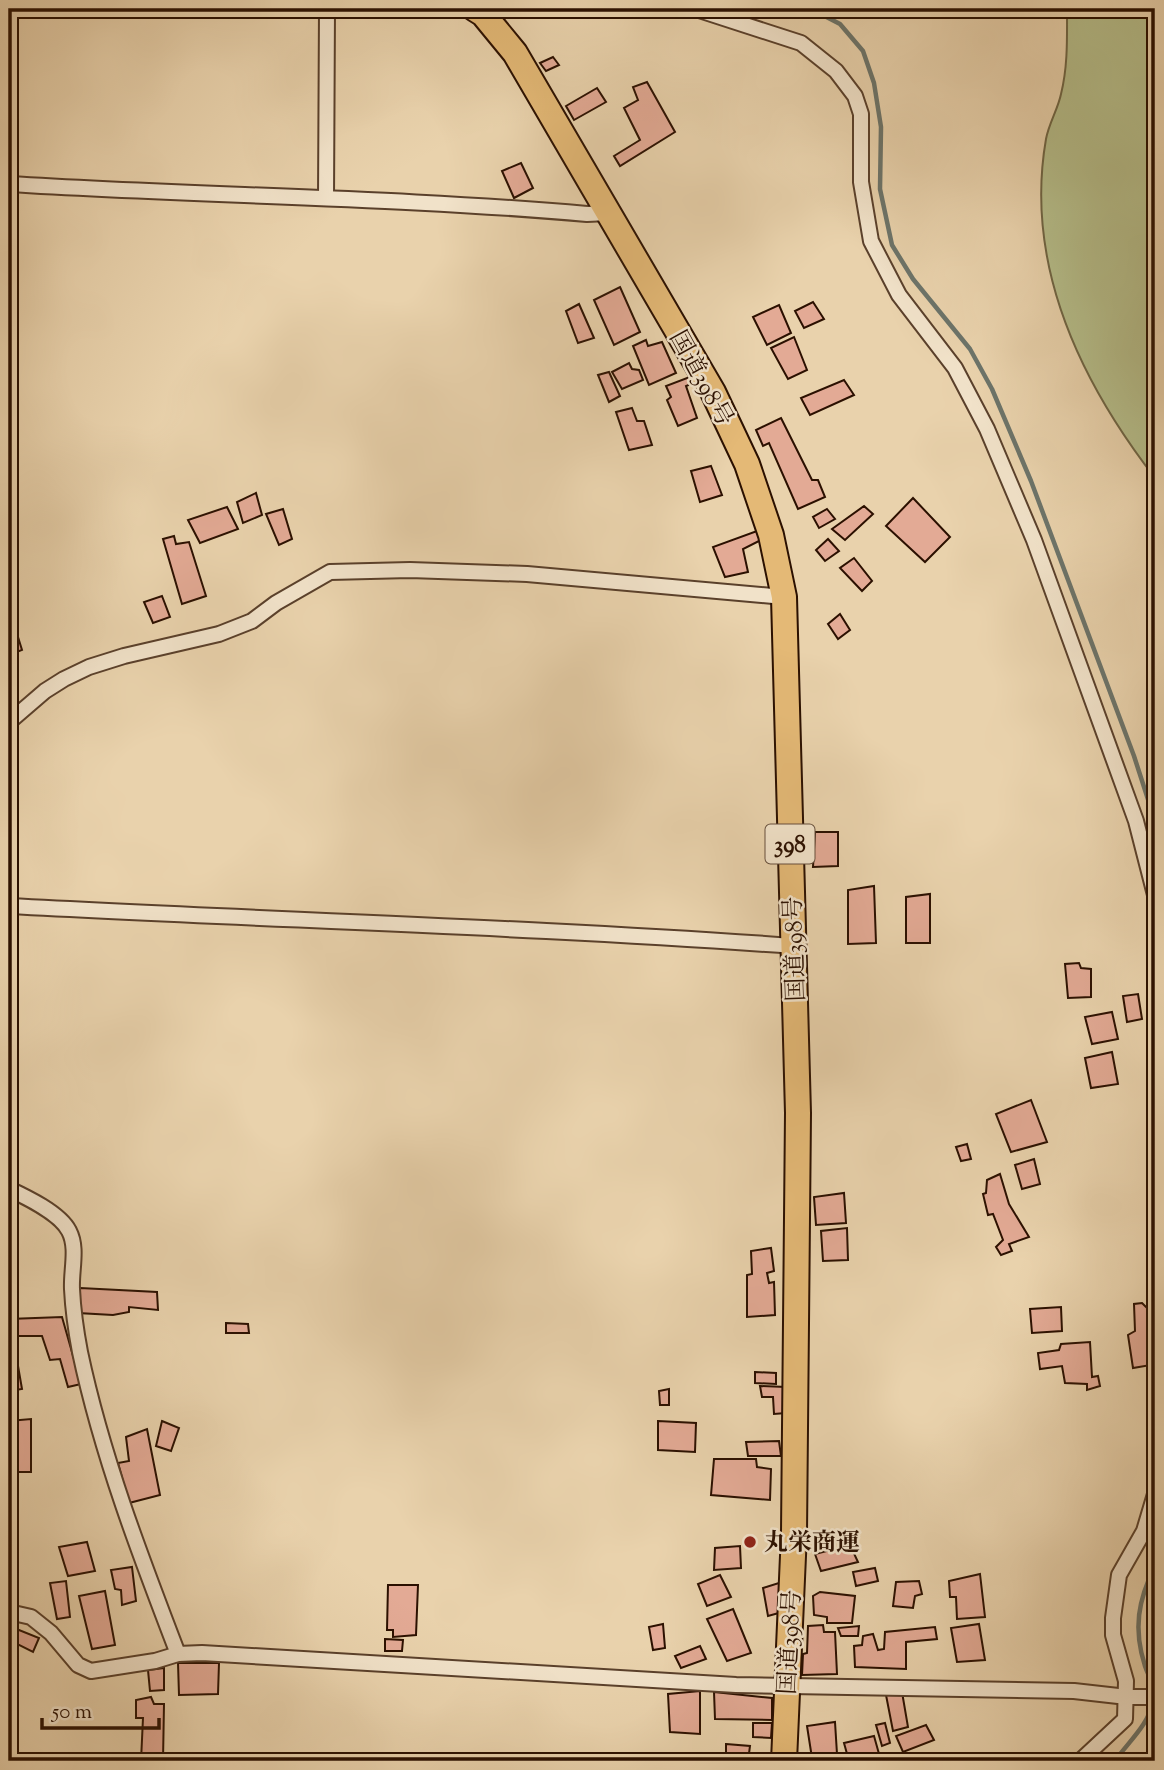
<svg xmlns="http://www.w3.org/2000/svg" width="1164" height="1770" font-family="'Sorts Mill Goudy','Noto Serif JP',serif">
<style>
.green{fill:#b5bd8a;stroke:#706645;stroke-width:2}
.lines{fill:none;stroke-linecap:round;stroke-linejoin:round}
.stream{stroke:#6c746a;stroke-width:4.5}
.building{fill:#e3aa95;stroke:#2b1000;stroke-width:2}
.minor-casing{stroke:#5a402b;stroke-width:18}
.trunk-casing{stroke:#2b1000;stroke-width:28}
.minor{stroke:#f1e2c9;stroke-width:14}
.trunk{stroke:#e4b976;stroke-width:24}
.poi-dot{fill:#8f2418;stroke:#f1e2c9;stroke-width:2.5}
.labels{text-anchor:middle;stroke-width:5;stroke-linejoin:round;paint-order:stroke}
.shield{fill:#f1e2c9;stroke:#664f3c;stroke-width:2}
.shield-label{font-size:23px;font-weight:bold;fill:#2b1000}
.street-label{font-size:24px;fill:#2b1000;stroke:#f1e2c9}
.poi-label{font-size:24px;font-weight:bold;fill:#2b1000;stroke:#f1e2c9;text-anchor:start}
</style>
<rect width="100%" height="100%" fill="#e9d2ac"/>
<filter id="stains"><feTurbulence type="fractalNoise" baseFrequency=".00286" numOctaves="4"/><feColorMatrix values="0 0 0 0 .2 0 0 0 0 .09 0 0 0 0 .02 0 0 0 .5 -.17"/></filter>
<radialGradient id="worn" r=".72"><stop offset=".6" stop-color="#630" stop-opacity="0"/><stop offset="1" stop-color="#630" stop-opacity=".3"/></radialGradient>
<path class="green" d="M1067,9h88v469c-75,-97 -131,-213 -109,-339 3,-16 12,-30 15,-45 7,-28 6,-57 6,-85z"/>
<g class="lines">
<g class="stream">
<polyline points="811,9 840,24 863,51 874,83 881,127 880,189 892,245 913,279 970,349 992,389 1031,481 1134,756 1155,821"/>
<path d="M1115,1761c13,-19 33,-35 38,-59 4,-14 -4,-24 -8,-36 -12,-37 -7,-66 10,-100"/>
</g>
</g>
<g class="building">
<polygon points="553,57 559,65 546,71 540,63"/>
<polygon points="647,82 675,132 620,166 614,156 640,140 624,108 638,100 633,87"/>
<polygon points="597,88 606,102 574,120 566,106"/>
<polygon points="521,163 533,188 514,198 502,171"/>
<polygon points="620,287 640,332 614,345 594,300"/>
<polygon points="813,302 824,319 804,328 795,311"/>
<polygon points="579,304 594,338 578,343 566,311"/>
<polygon points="779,305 791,333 767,345 753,317"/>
<polygon points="794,337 807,370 788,379 771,348"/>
<polygon points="646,340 648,346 662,342 676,373 649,385 633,346"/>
<polygon points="629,363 632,369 639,370 643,380 622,389 612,372"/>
<polygon points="609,372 620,396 609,402 598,375"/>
<polygon points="695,375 698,381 686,386 697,418 678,426 667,400 671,397 666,386"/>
<polygon points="844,380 854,395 810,415 801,398"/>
<polygon points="632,408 637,421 644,421 652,445 629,450 616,412"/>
<polygon points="781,418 812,480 818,480 825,497 798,509 769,443 763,446 756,430"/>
<polygon points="711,466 722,495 700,502 691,471"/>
<polygon points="256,493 262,515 243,523 237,502"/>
<polygon points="913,498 950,537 925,562 886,526"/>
<polygon points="864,506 873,514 845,540 832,529"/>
<polygon points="227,507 238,529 200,543 188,520"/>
<polygon points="283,509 292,539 279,545 266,514"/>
<polygon points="827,509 835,519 819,528 813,517"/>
<polygon points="757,531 761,540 743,549 748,572 725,577 713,547"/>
<polygon points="174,536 176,544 189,542 206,596 182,604 163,539"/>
<polygon points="828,539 839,551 825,561 816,550"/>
<polygon points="854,558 872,581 862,591 840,568"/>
<polygon points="162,596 170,617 153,623 144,602"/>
<polygon points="840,614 850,630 838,639 828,624"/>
<polygon points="18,637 22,650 9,655 9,640"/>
<polygon points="815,832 838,832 838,866 813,867"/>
<polygon points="874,886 876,943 848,944 848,890"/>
<polygon points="930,894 930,943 906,943 906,897"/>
<polygon points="1079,963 1081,968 1091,969 1091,997 1068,998 1065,964"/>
<polygon points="1138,994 1142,1019 1127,1022 1123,996"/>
<polygon points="1112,1012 1118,1039 1092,1044 1085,1017"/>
<polygon points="1112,1052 1118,1084 1091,1088 1085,1058"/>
<polygon points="1031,1100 1047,1142 1011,1152 996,1114"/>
<polygon points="967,1144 971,1159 961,1161 956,1147"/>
<polygon points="1034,1159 1040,1184 1022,1189 1015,1165"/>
<polygon points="1000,1174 1009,1204 1029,1237 1009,1244 1012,1251 1001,1255 996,1247 1003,1240 993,1214 988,1215 983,1194 986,1193 987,1180"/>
<polygon points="844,1193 846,1223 816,1225 814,1197"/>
<polygon points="847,1228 848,1260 823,1261 821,1231"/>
<polygon points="771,1248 774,1271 767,1273 769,1283 774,1282 775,1315 747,1317 747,1275 752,1274 751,1251"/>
<polygon points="80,1288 157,1292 158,1310 129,1307 129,1312 113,1315 78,1313"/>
<polygon points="1142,1303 1148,1309 1155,1308 1155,1347 1153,1348 1151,1365 1133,1368 1128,1335 1135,1331 1134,1304"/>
<polygon points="1061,1307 1062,1331 1032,1333 1030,1309"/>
<polygon points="62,1317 81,1384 68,1387 60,1359 50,1360 42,1336 9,1336 9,1319"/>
<polygon points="226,1323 248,1324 249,1333 226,1333"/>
<polygon points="1090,1342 1092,1377 1098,1376 1100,1386 1087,1390 1087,1384 1065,1383 1062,1366 1040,1369 1038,1353 1059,1350 1061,1344"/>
<polygon points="14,1343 22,1389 9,1391 9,1344"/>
<polygon points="755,1372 776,1373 776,1384 755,1383"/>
<polygon points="760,1386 786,1387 786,1413 774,1414 773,1397 762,1397"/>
<polygon points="669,1389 669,1405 660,1405 659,1391"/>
<polygon points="31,1419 31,1472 9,1472 9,1421"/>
<polygon points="162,1421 179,1428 171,1451 156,1446"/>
<polygon points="658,1421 696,1423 695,1452 658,1450"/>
<polygon points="147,1429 160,1495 129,1503 118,1463 129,1461 126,1437"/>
<polygon points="779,1441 781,1456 748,1456 746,1442"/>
<polygon points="714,1459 756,1459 757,1467 771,1469 770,1500 711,1495"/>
<polygon points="87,1542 95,1571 68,1576 59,1547"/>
<polygon points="850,1545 858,1562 821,1571 815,1554"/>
<polygon points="740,1546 741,1568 714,1570 715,1548"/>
<polygon points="132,1567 136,1601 122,1605 121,1590 115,1589 111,1570"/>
<polygon points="875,1568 878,1581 856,1586 853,1572"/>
<polygon points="980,1574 985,1617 957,1619 956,1597 950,1597 949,1581"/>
<polygon points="720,1575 731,1597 707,1606 698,1584"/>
<polygon points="66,1581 70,1617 57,1619 50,1583"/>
<polygon points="919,1581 922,1594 915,1596 913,1608 893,1606 896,1582"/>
<polygon points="782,1582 786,1611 768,1616 763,1588"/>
<polygon points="388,1585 418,1585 416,1635 393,1637 393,1630 387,1630"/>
<polygon points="105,1591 115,1645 92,1649 79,1596"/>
<polygon points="820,1592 855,1596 852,1623 827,1623 827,1617 814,1615 813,1596"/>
<polygon points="733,1609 751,1653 727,1661 707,1619"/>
<polygon points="663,1624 665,1648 653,1650 649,1627"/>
<polygon points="979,1624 985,1660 957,1662 951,1628"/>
<polygon points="823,1625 824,1632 835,1632 837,1674 802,1675 803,1654 807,1653 808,1626"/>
<polygon points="9,1626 39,1638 33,1652 9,1640"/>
<polygon points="859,1626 858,1636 841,1636 838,1628"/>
<polygon points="935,1627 937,1639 906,1642 906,1669 855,1667 854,1646 862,1645 863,1636 873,1634 878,1650 884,1649 885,1632"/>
<polygon points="385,1639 403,1640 402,1651 385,1651"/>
<polygon points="700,1646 706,1659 681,1668 675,1656"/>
<polygon points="9,1654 13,1696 9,1697"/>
<polygon points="178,1663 219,1663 218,1694 179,1695"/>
<polygon points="164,1668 164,1690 150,1691 148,1670"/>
<polygon points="700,1691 700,1734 670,1732 668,1694"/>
<polygon points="714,1692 772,1698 772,1720 715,1719"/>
<polygon points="902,1692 908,1727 893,1731 886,1695"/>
<polygon points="151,1697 154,1704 164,1704 163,1761 141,1761 143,1718 136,1718 136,1700"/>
<polygon points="835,1722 837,1754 812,1758 807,1726"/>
<polygon points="753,1723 772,1723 771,1738 753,1737"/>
<polygon points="885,1723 890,1743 882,1746 876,1725"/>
<polygon points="926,1725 934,1740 903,1752 896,1736"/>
<polygon points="874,1736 881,1761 849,1761 844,1743"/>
<polygon points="726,1744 750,1746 748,1761 760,1761 726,1761"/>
</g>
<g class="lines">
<g class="minor-casing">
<g id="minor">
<polyline points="696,9 801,43 836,71 855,96 861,114 861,182 871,241 899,295 955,368 987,429 1034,540 1136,821 1155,895"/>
<path d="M9,184c193,12 386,13 578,30l21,-1"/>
<polyline points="326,198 327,9"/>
<polyline points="9,722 45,691 64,679 89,667 124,656 219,634 252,621 276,603 330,572 410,570 527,574 784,597"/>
<path d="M9,906c261,14 523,21 785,40"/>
<path d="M9,1189c17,8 51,24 60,42 9,17 2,39 3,58 1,21 4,42 8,63 22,104 60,203 98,302"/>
<polyline points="9,1612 31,1617 51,1633 78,1665 91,1671 155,1661 178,1654 202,1653 736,1685 1074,1691 1127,1697 1155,1697"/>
<polyline points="1080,1761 1125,1719 1126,1681 1113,1635 1113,1618 1119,1575 1144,1531 1155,1494"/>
</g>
</g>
<g class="trunk-casing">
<polyline id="trunk" points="475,9 483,14 515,53 713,392 747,464 771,535 784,597 798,1113 794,1533 784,1761"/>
</g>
<use href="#minor" class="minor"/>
<use href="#trunk" class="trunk"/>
</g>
<circle class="poi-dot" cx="750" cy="1542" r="7"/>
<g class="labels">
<rect class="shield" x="765.5" y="824.5" width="49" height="39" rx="5"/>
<g class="shield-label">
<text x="790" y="852">398</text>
</g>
<g class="street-label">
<text transform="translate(702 378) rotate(61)" y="8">国道398号</text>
<text transform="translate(794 949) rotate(-92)" y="8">国道398号</text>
<text transform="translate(789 1642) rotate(-87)" y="8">国道398号</text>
</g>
<g class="poi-label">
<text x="764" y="1550">丸栄商運</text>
</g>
</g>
<rect width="1164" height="1770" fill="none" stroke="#e9d2ac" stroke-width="35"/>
<rect x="10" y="10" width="1143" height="1749" fill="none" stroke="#2b1000" stroke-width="3.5"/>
<rect x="18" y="18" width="1129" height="1735" fill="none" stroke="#2b1000" stroke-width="2"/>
<path d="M42 1718v10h117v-10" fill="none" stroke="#2b1000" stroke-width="3.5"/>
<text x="52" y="1718" font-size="21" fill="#2b1000" stroke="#f1e2c9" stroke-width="5" paint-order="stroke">50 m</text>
<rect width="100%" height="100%" filter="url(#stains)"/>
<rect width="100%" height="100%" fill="url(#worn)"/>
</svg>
